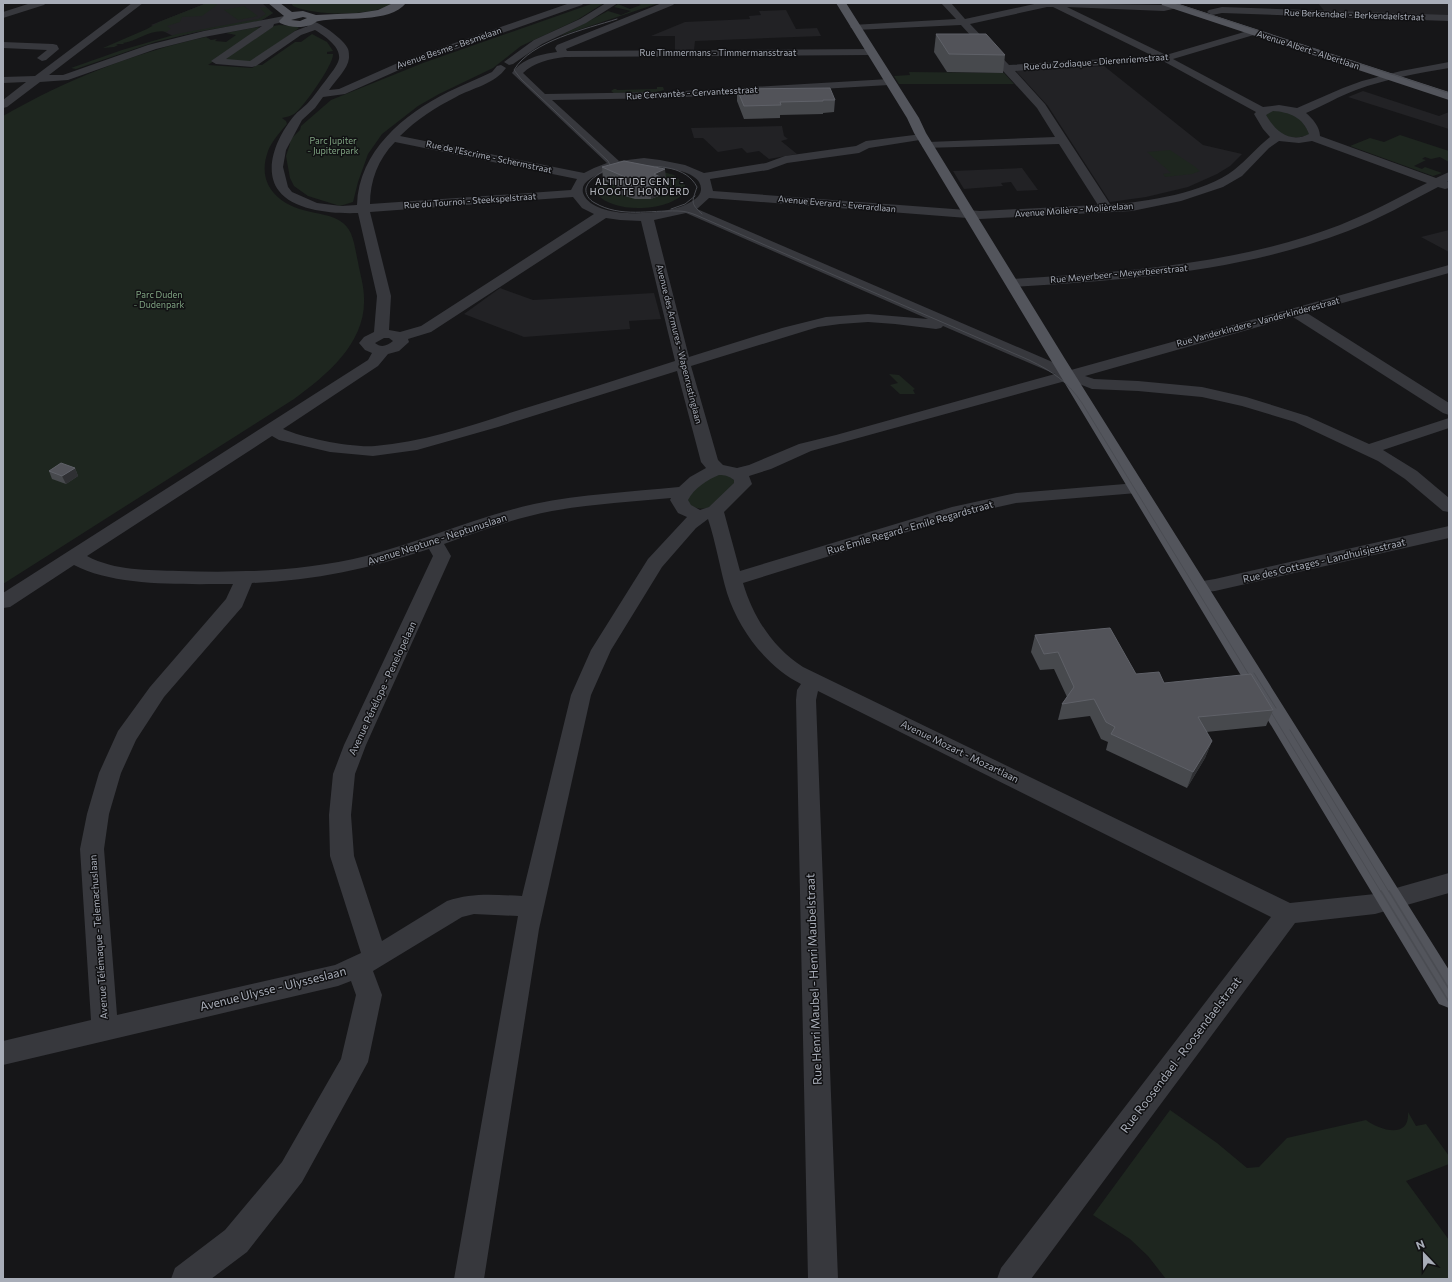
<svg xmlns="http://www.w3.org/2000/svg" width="1452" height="1282" font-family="Commissioner,sans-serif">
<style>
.built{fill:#222225}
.green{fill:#1e261f}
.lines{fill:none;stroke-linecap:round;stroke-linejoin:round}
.minor{fill:#37383d;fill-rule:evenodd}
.major{fill:#53555c;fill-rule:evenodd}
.tram-far1{stroke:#4a4c52;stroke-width:1}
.tram{stroke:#4a4c52;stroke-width:1.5}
.wall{fill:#47494d}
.shaded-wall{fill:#2f3033}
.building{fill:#525359;stroke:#5f6168}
.labels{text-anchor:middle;stroke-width:3;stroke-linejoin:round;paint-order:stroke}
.far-street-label{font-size:9px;fill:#a8adb8;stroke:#111113}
.far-park-label{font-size:9px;fill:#7fa381;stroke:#111113}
.far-neighbourhood-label{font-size:9px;letter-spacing:1px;fill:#c9ccd4;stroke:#111113}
.street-label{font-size:10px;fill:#a8adb8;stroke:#111113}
.near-street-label{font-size:12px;fill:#a8adb8;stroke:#111113}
</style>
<rect width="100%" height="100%" fill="#161618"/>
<g class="built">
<polygon points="207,3 262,3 273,13 264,19 255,22 223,26 175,37 151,25"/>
<polygon points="1318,3 1449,3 1449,17 1326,13"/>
<polygon points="786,10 796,29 817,28 821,36 695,41 694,50 675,50 675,36 651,36 685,22 750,19 749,16 761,15 759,11"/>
<polygon points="1104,66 1203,145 1242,154 1230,166 1217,174 1188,187 1146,197 1110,202 1048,106 1016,71"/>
<polygon points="1363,91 1439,116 1449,112 1449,129 1348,97"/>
<polygon points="782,126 784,136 788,139 781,141 797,154 769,159 759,151 747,153 742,148 718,152 703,138 694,138 691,128"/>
<polygon points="1022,168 1038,190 1017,191 1011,182 1001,183 1003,186 964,189 953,171"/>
<polygon points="1449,230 1449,252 1421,237"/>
<polygon points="500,288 533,300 654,293 661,319 629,321 630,329 524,337 464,314"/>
</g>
<g class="green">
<path d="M207,3h8l2,2 -15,11 -20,1 -2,5 -13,4 4,3 -4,2 1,1c-17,-4 -30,9 -45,11l1,1h-8l2,1 -4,2 -11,1 44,-19 12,-7z"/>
<path d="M291,3h103c-21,14 -79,13 -101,3z"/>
<polygon points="594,3 604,3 577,20 521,46 493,68 439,94 418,106 382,134 368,154 358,182 353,202 340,206 308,196 294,186 290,178 286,156 290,144 289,141 300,130 301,126 331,100 423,63"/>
<polygon points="637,3 659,3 560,36 608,11 621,15 631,11 614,7 618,4 630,9 641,5"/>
<polygon points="244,6 258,16 238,20 224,10"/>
<polygon points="265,7 273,13 260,21 196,32 155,42 76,69 71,68 122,50 177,34 258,19 266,14 260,8"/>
<polygon points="279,25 296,26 299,28 251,62 223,60 274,26"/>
<path d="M257,27l3,1 1,2 -53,35 44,3 5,-3h5l33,-23h6l11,-8 15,8 6,9 -6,1v2h6c1,10 -30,54 -39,60 -3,2 -8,3 -12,4l4,3 1,3c-7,8 -15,17 -19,27 -11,30 6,51 35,59 13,4 29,4 40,13 11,8 12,27 15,39 2,12 6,24 6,36 2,45 -37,77 -70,101l-291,185v-468c65,-37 130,-63 203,-79l5,3 6,-1 -2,2 11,1 10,-7 -10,-2z"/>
<polygon points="909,72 1004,73 1014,84 899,84 894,76 910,75"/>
<polygon points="657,87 663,87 664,90 657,92 614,93 611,91 614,89 616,89 617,90 657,89"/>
<path d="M1272,111c23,0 27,4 38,23 -9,5 -26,5 -34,-2 -4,-4 -7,-12 -10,-16v-3z"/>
<polygon points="1400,135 1449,151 1449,162 1440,157 1431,159 1425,157 1422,159 1426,160 1414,166 1422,169 1425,167 1442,173 1433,176 1350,146 1370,138 1384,142"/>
<polygon points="1170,150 1194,166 1200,171 1192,174 1165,177 1163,174 1171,173 1147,152"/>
<path d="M660,171l14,4 11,10v7c-16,20 -72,22 -88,2l-1,-5 7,-9z"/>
<polygon points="889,374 899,375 915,389 913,390 915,394 900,394 890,385 898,383"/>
<path d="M727,474l7,6 2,3c-11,11 -22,29 -39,25 -6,-1 -9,-5 -10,-11l23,-21z"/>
<path d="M1170,1110l47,33 30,25 12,-1 28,-29 79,-18c13,10 44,20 42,-8l8,14 10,-2 23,32v8l-43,17 43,59v39h-283l-18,-23 -18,-17 -37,-24z"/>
</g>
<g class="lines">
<g class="minor">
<polygon points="31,3 46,3 44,5 3,18 3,12"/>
<path d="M132,3h11l-94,72h14l85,-30 56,-14 80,-15 3,1 2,2 -2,2 -13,3 -1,3 -47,32 24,2 45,-30 13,-5 -4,-4 2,-2c9,-2 39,20 42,29 1,2 1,7 1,9 -1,11 -14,23 -20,32l10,-1 61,-27 170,-59h14l-2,2 -174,61 -63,28 -22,3 -8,11 -13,12 -16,30 -3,17 5,20 4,5 25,11 24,3 16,-1c2,-54 46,-90 91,-113 14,-7 30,-13 44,-20l5,-6 4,-1 5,3c-11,16 -34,20 -50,29 -20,10 -40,23 -56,39l184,37 10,-5 13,-5 -95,-90c10,-14 28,-19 45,-21l-2,-4 2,-3 105,-42h13l-2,2 -107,44 1,2 303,-2 5,3 -5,3 -305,2c-15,2 -31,5 -42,16l22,21 122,-2 222,-13 5,3 -5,3 -222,13 -115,2 67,61 25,-3 16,2 25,5 19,8 62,-10 19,-7 71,-10 10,-5 56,-7 4,1 2,2 -2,2 -57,9 -10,5 -72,10 -19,7 -58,9 3,12 267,20 118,-6 -39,-61 -135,4 -2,-2 2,-2 4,-2 127,-5 -18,-29 -76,-83 -106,5 -5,-3 2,-2 104,-6 -15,-16h10l14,16 74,-16 125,2 10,-2 5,3 -2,2 -13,3 -97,-4 99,48 85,-25h6l2,2 -2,2 -84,25 90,48 16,-2 18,3 46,-20 19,-7 39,-10 48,-9v6c-31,5 -63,11 -93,22 -17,6 -33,16 -50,23 6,5 14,14 14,23l116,42 13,-6v9l-2,1h2v6l-4,1 -7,-2c-29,15 -59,32 -90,44 -107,41 -223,49 -336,56l-5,-1 -2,-3 2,-3 5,-1c110,-7 224,-14 328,-54 30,-12 58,-27 87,-42l-115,-42 -13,2 -20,-2 -10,7 -27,28 -19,11 -42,14 -49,10 -152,8 -271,-21 -12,11 374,161 378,-105v8l-142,40 142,90v12l-6,-2 -150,-96 -208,59 9,3 44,2 64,6 44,10 61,19 62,28 80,-26v10l-66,22 34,21 32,27v14l-6,-1 -38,-32 -27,-18 -83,-39 -53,-16 -40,-9 -64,-6 -46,-2 -23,-9 -258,71 -40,18 -22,7 3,8 -28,28 16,59 212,-64 64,-14 121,-10 6,1 3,4 -3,4 -6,1 -121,10 -54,12 -219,68c10,34 30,65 60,84l487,236 85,-9 74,-21v20l-74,21 -80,9 -264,356h-34l4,-11 270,-351 -453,-226 -2,9 22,579h-30l-12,-579 1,-10 4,-6c-35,-18 -62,-54 -74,-91 -7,-24 -11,-50 -19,-74l-12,9 -34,39 -51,83 -20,45 -52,234 -55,350h-30l64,-363 -44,-2 -12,3 -89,54 9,24 -14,67 -66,120 -55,70 -36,27h-40l4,-11 50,-38 57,-68 59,-103 15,-64 -5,-14 -13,5 -335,79v-24l88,-21 -11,-171 7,-35 12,-41 19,-42 32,-44 76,-88 7,-15c-47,0 -118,3 -159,-19l-64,42 -7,1v-15l365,-233 4,-7 -7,-3 -6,-7 5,-6 10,-5 3,-36 -19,-83c-24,1 -64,-2 -79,-22 -17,-22 -1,-56 15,-75 4,-5 9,-8 13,-12 7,-7 13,-17 19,-24 4,-6 11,-13 13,-21 2,-12 -14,-23 -24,-29l-14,5 -45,31 -4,1 -36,-3 -5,-3 51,-35 -58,11 -48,12 -88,31 -28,2 -33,25 -4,1v-8l23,-18 -23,1v-6l32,-1zM1047,7h6l100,49 -144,9 -39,-41zM1163,61l93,51 -2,2 9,15 7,8c-13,10 -23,23 -36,33 -28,22 -89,33 -124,34l-65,-100 -30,-33zM1273,111c16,1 30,6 36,23 -19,10 -34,-3 -43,-19zM395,142l182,37 -6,11 -201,14c0,-23 8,-45 25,-62zM644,166c14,1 59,3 57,24 -1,7 -8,11 -14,14 -22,11 -87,16 -102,-7 -15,-24 47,-31 59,-31zM573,197l9,11 12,6 -173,112 -21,6 -11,-2 2,-34 -21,-84zM686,213l242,106 -60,-5 -42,3 -44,11 -93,29 -35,-137zM606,218l14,2 21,1 34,140c-53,17 -106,34 -159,50 -46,15 -93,31 -141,35 -23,2 -71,-8 -92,-17l95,-63 10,-12 11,-3 10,-9 -1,-3 23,-7zM868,322l27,2 41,5 5,-1 2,-2 112,48 -219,61 -37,9 -50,21 -12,3 -14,-3 -5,-5 -27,-94 127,-39 22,-3zM384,338h5l4,3c-6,5 -12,7 -18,2zM677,371l24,91 5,6 -16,9 -11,10c-49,5 -97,7 -145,17 -57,13 -111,37 -168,52 -61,15 -124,17 -187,15 -31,-1 -64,0 -92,-15l185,-120 7,4 51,12 43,4 44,-6 81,-23zM719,475c6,0 10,1 15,5v3l-25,24 -9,3 -9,-5 -3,-5c6,-12 19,-20 31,-25zM671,498l-1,2 8,13 9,4 -39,42 -57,91 -20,45 -49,201c-27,-1 -48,-4 -75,5l-65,40 -28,-85 -3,-41 4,-41 11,-29 85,-189 -7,-12c36,-13 71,-26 108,-33 39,-7 79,-9 119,-13zM429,549l4,7 -89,189 -11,29 -4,41 1,41 31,97 -26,12 -218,50 -13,-166 5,-35 12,-41 15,-33 28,-43 78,-90 10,-24c61,-2 119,-15 177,-34z"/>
<polygon points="606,3 618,3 586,23 542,44 513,64 509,65 504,62 534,40 580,19"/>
<polygon points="1222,7 1449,15 1449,21 1222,13 1212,15 1207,12 1209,10"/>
<polygon points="3,42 53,44 57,45 59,49 46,60 42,61 37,58 47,50 3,48"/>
<polygon points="1449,526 1449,538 1215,591 1198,593 1191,591 1188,587 1191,583 1215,579"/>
</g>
<g class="major">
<path d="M268,3h12l12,9 11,-1 13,4 43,-2 19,-3 15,-7h13c-16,21 -64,13 -87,18 -3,0 -5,3 -8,4 -10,3 -21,3 -31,-2l-1,-2 5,-5zM303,17l4,1 -7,3 -9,-1z"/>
<polygon points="836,3 846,3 919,118 926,133 1065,359 1449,970 1449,1008 1439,1004 914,133 907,118"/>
<polygon points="1161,3 1176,3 1449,92 1449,100 1162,5"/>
</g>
<g class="tram-far1">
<polyline points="1174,3 1449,93"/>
<path d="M617,19c-31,10 -86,22 -103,51l7,9 87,82 2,4c-6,8 -21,12 -24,23 -1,6 3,12 9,15 26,15 54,7 83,8 7,0 13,2 18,4l333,145c23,11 39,22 53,43l172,280"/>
<path d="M638,166c21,0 48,0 59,21 -5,15 -7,16 5,27"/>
<polyline points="671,209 685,204 695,196"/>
<polyline points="1254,673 1276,708"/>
<polyline points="1266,704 1381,892"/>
<polyline points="1290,730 1389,892"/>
</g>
<g class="tram">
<polyline points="1381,891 1449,1002"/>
<polyline points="1389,891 1449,989"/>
</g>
</g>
<g class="wall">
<polygon points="936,34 1005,55 1003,73 947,72 934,52"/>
<polygon points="737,89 835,100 834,112 823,113 823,114 780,115 780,118 744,119 737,101"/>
<polygon points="602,167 665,169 666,193 651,199 635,199 618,194 618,187 603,180"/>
<polygon points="75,468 78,476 66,484 52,479 49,471"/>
<polygon points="1035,635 1136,674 1164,683 1273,710 1266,726 1206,732 1212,741 1205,758 1187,788 1106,750 1108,742 1101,739 1090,716 1058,720 1062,704 1067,697 1054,669 1040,670 1031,652"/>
</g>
<g class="shaded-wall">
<polygon points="665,169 666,193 651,199 650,185 654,174"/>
<polygon points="75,468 78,476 66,484 62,476"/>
<polygon points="1212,741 1205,758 1187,788 1193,772"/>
</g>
<g class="building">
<polygon points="936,34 986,34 1005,55 949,54"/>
<polygon points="830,88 835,100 823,100 823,101 780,102 781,105 744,106 737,89"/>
<polygon points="624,161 665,169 654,174 666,180 650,185 634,186 617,180 625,177 602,167"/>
<polygon points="61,463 75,468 62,476 49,471"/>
<polygon points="1110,628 1136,674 1159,672 1164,683 1251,674 1273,710 1198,717 1212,741 1193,772 1111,734 1115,727 1106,722 1094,699 1062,704 1074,687 1058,652 1044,654 1035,635"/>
</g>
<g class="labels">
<g class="far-street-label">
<text transform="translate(1354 15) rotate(2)" y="3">Rue Berkendael - Berkendaelstraat</text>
<text transform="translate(449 48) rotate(-19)" y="3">Avenue Besme - Besmelaan</text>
<text transform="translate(1308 50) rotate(18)" y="3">Avenue Albert - Albertlaan</text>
<text x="718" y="56">Rue Timmermans - Timmermansstraat</text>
<text transform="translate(1096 62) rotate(-4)" y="3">Rue du Zodiaque - Dierenriemstraat</text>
<text transform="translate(692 93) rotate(-3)" y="3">Rue Cervantès - Cervantesstraat</text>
<text transform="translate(489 157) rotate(12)" y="3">Rue de l'Escrime - Schermstraat</text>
<text transform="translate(470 201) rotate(-4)" y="3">Rue du Tournoi - Steekspelstraat</text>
<text transform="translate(837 204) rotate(5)" y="3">Avenue Everard - Everardlaan</text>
<text transform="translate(1074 210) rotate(-4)" y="3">Avenue Molière - Molièrelaan</text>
<text transform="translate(1119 274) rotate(-5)" y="3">Rue Meyerbeer - Meyerbeerstraat</text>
<text transform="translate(1258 322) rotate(-15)" y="3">Rue Vanderkindere - Vanderkinderestraat</text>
<text transform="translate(679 344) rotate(76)" y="3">Avenue des Armures - Wapenrustinglaan</text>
</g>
<g class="far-park-label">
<text x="333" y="144">Parc Jupiter<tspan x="333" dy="10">- Jupiterpark</tspan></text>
<text x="159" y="298">Parc Duden<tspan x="159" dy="10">- Dudenpark</tspan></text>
</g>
<g class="far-neighbourhood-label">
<text x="640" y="185">ALTITUDE CENT -<tspan x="640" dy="10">HOOGTE HONDERD</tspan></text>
</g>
<g class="street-label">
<text transform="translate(910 527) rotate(-16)" y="4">Rue Emile Regard - Emile Regardstraat</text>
<text transform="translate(437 539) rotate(-18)" y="4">Avenue Neptune - Neptunuslaan</text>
<text transform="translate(1324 560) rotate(-13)" y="4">Rue des Cottages - Landhuisjesstraat</text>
<text transform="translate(382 688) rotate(-65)" y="4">Avenue Pénélope - Penelopelaan</text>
<text transform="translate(960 751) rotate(26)" y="4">Avenue Mozart - Mozartlaan</text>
<text transform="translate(98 937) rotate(-94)" y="4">Avenue Télémaque - Telemachuslaan</text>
</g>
<g class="near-street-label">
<text transform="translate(814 979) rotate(-92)" y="4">Rue Henri Maubel - Henri Maubelstraat</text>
<text transform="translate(273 989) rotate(-14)" y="4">Avenue Ulysse - Ulysseslaan</text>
<text transform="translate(1181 1055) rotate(-53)" y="4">Rue Roosendael - Roosendaelstraat</text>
</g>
</g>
<rect width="1452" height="1282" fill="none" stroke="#a8adb8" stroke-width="8"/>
<g transform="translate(1424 1254) rotate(338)" stroke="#111113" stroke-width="3" paint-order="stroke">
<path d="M0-3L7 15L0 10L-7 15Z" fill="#a8adb8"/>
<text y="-6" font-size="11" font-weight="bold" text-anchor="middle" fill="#a8adb8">N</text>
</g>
</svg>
